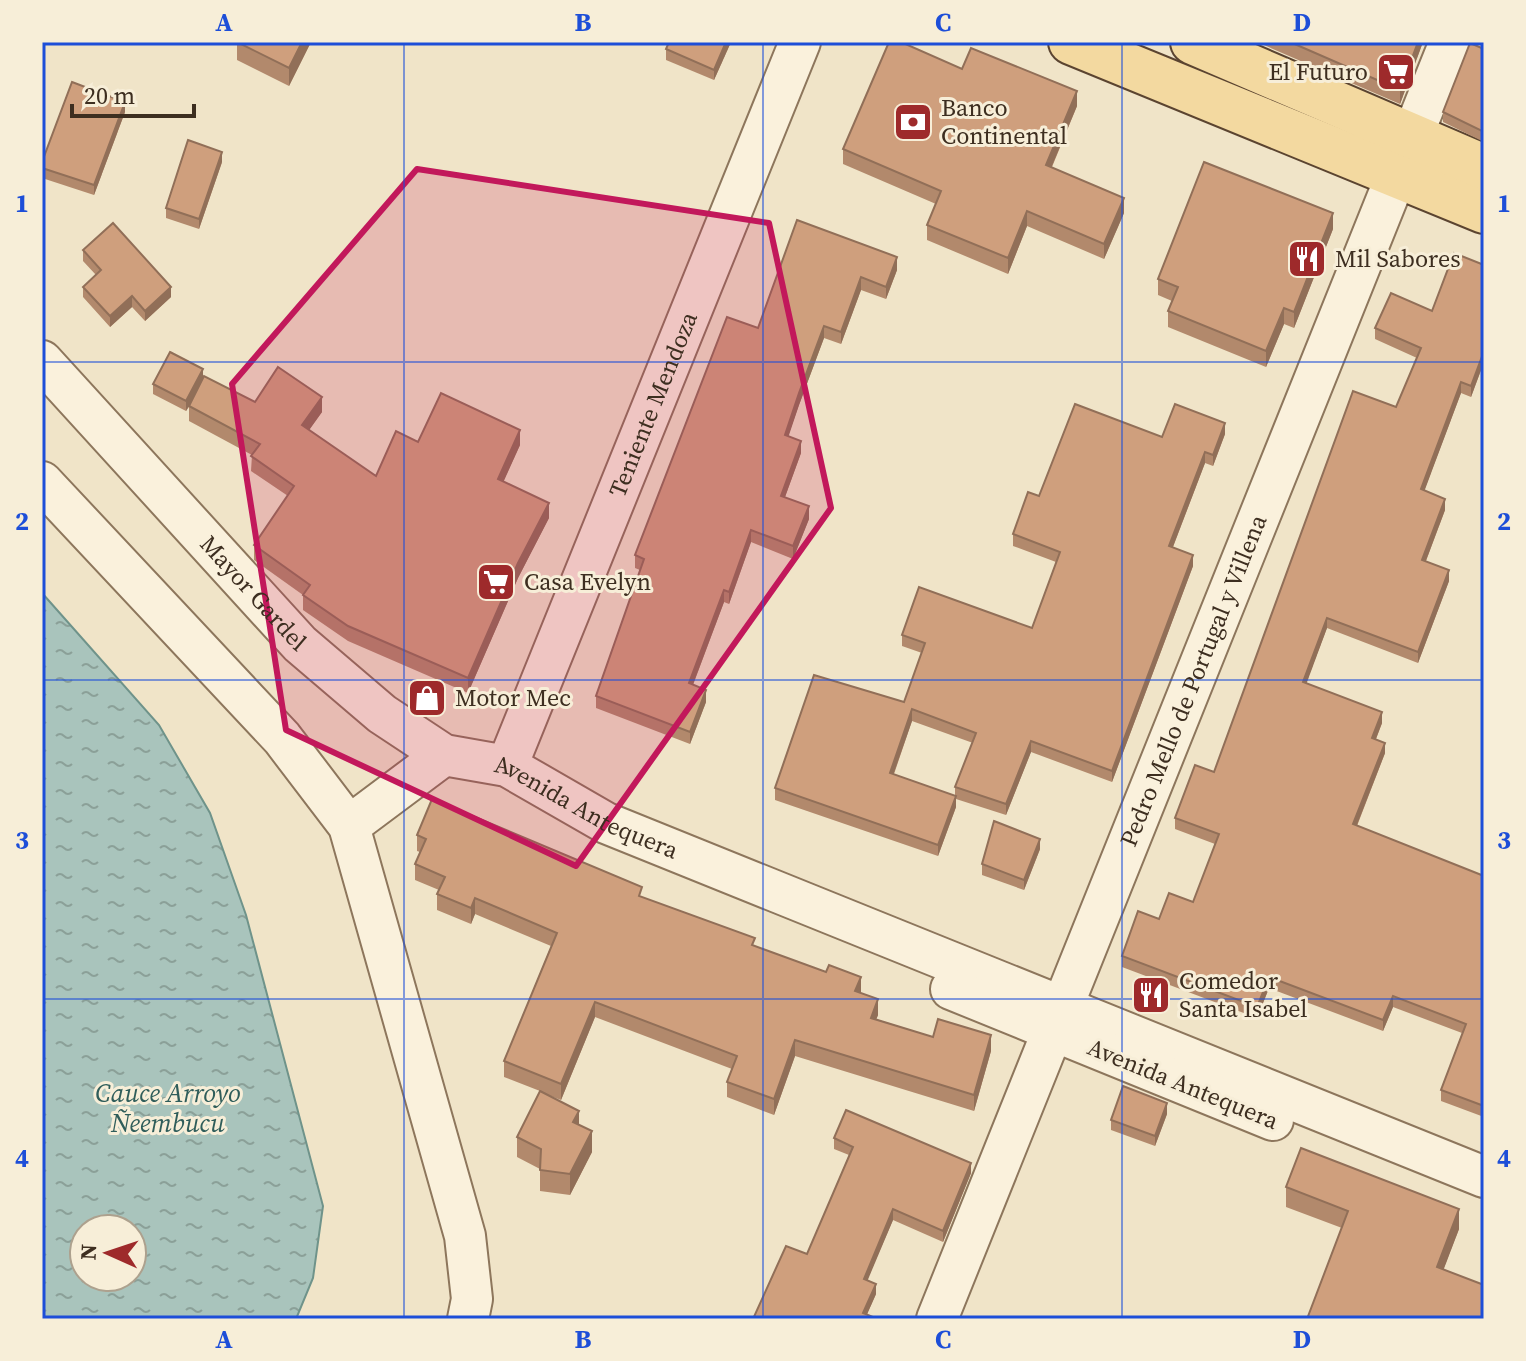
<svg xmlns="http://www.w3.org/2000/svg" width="1526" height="1361" font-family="'Source Serif 4',serif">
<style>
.water{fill:url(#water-ripples);stroke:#6f938a;stroke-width:2;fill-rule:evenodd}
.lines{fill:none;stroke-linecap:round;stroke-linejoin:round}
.minor-casing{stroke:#8d765c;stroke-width:44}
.major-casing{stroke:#5b4430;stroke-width:48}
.minor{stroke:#faf1dc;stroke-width:40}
.major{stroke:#f3d9a0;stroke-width:44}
.wall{fill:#b2896c;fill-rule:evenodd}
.shaded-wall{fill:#916f58}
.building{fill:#cf9f7d;stroke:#916f58;stroke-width:2}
.marked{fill:#c2185b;fill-opacity:0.2;stroke:#c2185b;stroke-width:6;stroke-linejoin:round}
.grid{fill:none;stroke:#1d4ed8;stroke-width:2;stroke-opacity:0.55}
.labels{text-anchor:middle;stroke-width:6;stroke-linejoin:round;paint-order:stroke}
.poi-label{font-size:24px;fill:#3d2e20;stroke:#f7eed8;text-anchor:start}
.street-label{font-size:24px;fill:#3d2e20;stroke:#f7eed8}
.water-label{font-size:26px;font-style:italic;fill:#2f5d5a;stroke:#f7eed8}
.neatline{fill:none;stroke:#1d4ed8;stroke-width:3}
.grid-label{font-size:26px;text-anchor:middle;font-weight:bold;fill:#1d4ed8}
</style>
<defs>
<pattern id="water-ripples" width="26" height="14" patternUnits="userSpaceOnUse" patternTransform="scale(2)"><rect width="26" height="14" fill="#a9c4bc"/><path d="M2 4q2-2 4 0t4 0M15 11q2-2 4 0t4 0" fill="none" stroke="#8ba098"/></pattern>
</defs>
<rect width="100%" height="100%" fill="#f0e4c8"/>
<path class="water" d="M42,593l117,132 51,88 36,102 77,291 -10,72 -17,41h-254zM84,1229h48v48h-48z"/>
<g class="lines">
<g class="minor-casing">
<g id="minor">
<path id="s1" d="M42,361l258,283 82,70 62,41 63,11 99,57 878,354"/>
<polyline points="42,482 282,738 349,826 465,1236 472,1299 468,1319"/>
<path id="s2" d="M507,766l293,-724"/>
<polyline points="349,826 444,755"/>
<polyline points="951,989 1273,1120"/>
<path id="s3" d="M937,1319l513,-1277"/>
</g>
</g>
<g class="major-casing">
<g id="major">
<polyline points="1071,42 1484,211"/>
<polyline points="1193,42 1484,167"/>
</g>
</g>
<use href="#minor" class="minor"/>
<use href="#major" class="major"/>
</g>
<g class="wall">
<polygon points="237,42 311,42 289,86 237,60"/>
<polygon points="669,42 731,42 714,80 666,60 666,49"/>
<polygon points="1257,42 1423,42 1400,104"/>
<polygon points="1484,49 1484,142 1443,122 1443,112"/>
<polygon points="962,69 1077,106 1052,167 1124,213 1104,259 1027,226 1008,274 927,240 927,225 936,204 843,164 843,149"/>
<polygon points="125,112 94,195 42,178 42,162"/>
<polygon points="222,162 199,229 166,218 166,208"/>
<polygon points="797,220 897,270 886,299 861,290 841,344 824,338 799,405 788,436 801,453 785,497 809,519 793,559 751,542 729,604 724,602 693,685 706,702 690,744 596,708 596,696 640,570 635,568 635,555 758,328"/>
<polygon points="1333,229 1294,328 1284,324 1266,367 1168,327 1168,311 1172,301 1158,295 1158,279"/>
<polygon points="83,250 171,297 145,321 132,307 110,327 83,297 83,287 96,275 83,261"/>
<polygon points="1484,265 1484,362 1471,397 1461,393 1424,491 1445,510 1426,561 1449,581 1418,663 1327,628 1306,683 1382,723 1376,739 1385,753 1357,826 1484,876 1484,1117 1441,1101 1441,1090 1462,1033 1393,1007 1383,1031 1269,988 1257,1018 1122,967 1122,956 1159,919 1193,902 1215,844 1175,829 1175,818 1214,772 1396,407 1417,358 1375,339 1375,328 1432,311"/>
<polygon points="203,378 255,402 322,412 309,430 376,476 418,442 520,445 503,482 549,518 518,578 468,693 348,641 303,610 303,595 254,560 254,545 288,496 251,471 252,455 189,421 189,407 186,411 153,394 153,384"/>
<path d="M1225,434l-12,32 -8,-3 -32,84 20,19 -81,216 -81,-30 -25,63 -50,-16v8l-18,49 -163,-56v-12l129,-86 18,-49 -20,-7v-11l130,-7 24,-66 -43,-16v-12l26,-38 123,-59zM912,721l61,22 -18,44v9l-61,-22z"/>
<polygon points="417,835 642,897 861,993 878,1015 876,1019 933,1037 991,1051 974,1111 795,1056 774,1115 727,1097 727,1082 732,1069 595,1017 561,1100 543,1093 579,1125 592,1152 570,1195 540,1191 540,1169 517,1157 517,1137 540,1091 504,1077 504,1061 551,946 475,914 471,924 437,910 437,894 439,890 415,880 415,864 420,852 417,851"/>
<polygon points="1040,849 1024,890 982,875 982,864"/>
<polygon points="1167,1114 1155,1146 1111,1130 1111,1120"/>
<polygon points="834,1138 971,1173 943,1242 893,1220 867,1280 876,1294 867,1314 873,1319 753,1319 807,1254 849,1155 834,1149"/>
<polygon points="1286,1187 1459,1229 1443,1270 1484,1319 1342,1228 1286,1207"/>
</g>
<g class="shaded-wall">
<polygon points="302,42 311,42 289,86 289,68"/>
<polygon points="726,42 731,42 714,80 714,70"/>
<polygon points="1418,42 1423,42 1400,104 1400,90"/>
<polygon points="1077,91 1077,106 1046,180 1046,165"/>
<polygon points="125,102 125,112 94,195 94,185"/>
<polygon points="222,152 222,162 199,229 199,219"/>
<polygon points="1124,198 1124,213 1104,259 1104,244"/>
<polygon points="1027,211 1027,226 1008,274 1008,258"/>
<polygon points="1333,213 1333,229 1294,328 1294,312"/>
<polygon points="897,257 897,270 886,299 886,287"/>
<polygon points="861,277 861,290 841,344 841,332"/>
<polygon points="171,287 171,297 145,321 145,311"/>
<polygon points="132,296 132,307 110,327 110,316"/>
<polygon points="1284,308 1284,324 1266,367 1266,351"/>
<polygon points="824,326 824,338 799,405 785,447 785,435 799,393"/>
<polygon points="1484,351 1484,362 1471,397 1471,386"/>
<polygon points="203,369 203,379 186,411 186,401"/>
<polygon points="1461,382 1461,393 1421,500 1421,489"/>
<polygon points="322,397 322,412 302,440 302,425"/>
<polygon points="1225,423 1225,434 1213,466 1213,455"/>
<polygon points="520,430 520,445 498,494 498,479"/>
<polygon points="801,441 801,453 781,508 781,496"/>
<polygon points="1205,452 1205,463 1169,557 1169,546"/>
<polygon points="1445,499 1445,510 1422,571 1422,560"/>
<polygon points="549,503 549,518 518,578 468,693 468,678 518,563"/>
<polygon points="809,506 809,519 793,559 793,546"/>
<polygon points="751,530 751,542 729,604 729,592"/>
<polygon points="1193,555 1193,566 1112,782 1112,771"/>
<polygon points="1449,570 1449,581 1418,663 1418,652"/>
<polygon points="724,590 724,602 689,695 689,683"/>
<polygon points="1327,618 1327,628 1303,693 1303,682"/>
<polygon points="706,690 706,702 690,744 690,732"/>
<polygon points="912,709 912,721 890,784 890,773"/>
<polygon points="1382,712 1382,723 1372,749 1372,738"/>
<polygon points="1031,741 1031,752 1006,815 1006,804"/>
<polygon points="1385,743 1385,753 1353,835 1353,824"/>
<polygon points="956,796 956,807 938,856 938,845"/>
<polygon points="1040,839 1040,849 1024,890 1024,880"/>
<polygon points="475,898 475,914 471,924 471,908"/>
<polygon points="861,977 861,993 855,991"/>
<polygon points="1269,977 1269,988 1257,1018 1257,1007"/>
<polygon points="1393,996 1393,1007 1383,1031 1383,1020"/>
<polygon points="878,999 878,1015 871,1033 871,1018"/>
<polygon points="595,1002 595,1017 561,1100 561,1084"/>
<polygon points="991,1035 991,1051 974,1111 974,1095"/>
<polygon points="795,1040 795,1056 774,1115 774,1099"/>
<polygon points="1167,1103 1167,1114 1155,1146 1155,1136"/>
<polygon points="579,1111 579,1132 573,1122"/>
<polygon points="592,1131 592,1152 570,1195 570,1174"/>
<polygon points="971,1163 971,1173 943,1242 943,1231"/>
<polygon points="893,1209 893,1220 864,1289 864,1279"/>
<polygon points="1459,1209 1459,1229 1437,1287 1437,1267"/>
<polygon points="876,1284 876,1294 865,1319 863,1313"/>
</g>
<g class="building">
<polygon points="237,42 302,42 289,68"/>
<polygon points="669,42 726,42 714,70 666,49"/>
<polygon points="889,42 901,42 962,69 971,48 1077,91 1046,165 1124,198 1104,244 1027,211 1008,258 927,225 941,191 843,149"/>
<polygon points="1290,42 1418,42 1400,90"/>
<polygon points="1470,43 1484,49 1484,132 1443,112"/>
<polygon points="72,82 125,102 94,185 42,168 42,162"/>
<polygon points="188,140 222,152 199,219 166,208"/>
<polygon points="1204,162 1333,213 1294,312 1284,308 1266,351 1168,311 1178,287 1158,279"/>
<polygon points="797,220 897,257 886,287 861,277 841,332 824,326 799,393 785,435 801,441 781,496 809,506 793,546 751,530 729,592 724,590 689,683 706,690 690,732 596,696 644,559 635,555 727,317 758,328"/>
<polygon points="113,223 171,287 145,311 132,296 110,316 83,287 101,270 83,250"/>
<polygon points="1454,253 1484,265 1484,351 1471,386 1461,382 1421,489 1445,499 1422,560 1449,570 1418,652 1327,618 1303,682 1382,712 1372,738 1385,743 1353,824 1484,876 1484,1106 1441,1090 1466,1024 1393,996 1383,1020 1269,977 1257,1007 1122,956 1138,911 1159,919 1169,893 1193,902 1219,834 1175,818 1195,765 1214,772 1353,391 1396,407 1421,348 1375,328 1391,293 1432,311"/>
<polygon points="170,352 203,369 186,401 153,384"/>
<polygon points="278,367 322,397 302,425 376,476 396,431 418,442 441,393 520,430 498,479 549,503 518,563 468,678 348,626 303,595 310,585 254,545 294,486 251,456 260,444 189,406 204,376 255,402"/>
<polygon points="1075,404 1162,437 1175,404 1225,423 1213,455 1205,452 1169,546 1193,555 1112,771 1031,741 1006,804 955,787 976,733 912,709 890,773 956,796 938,845 775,788 814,675 904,702 925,643 902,635 919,587 1032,628 1060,552 1013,534 1028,492 1039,496"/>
<polygon points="432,799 642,887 639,896 755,938 752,945 826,972 829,965 861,977 855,991 878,999 871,1018 933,1037 938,1019 991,1035 974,1095 795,1040 774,1099 727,1082 737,1056 595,1002 561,1084 504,1061 557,933 475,898 471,908 437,894 445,877 415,864 426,839 417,835"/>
<polygon points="994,821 1040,839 1024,880 982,864"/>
<polygon points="1123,1086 1167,1103 1155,1136 1111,1120"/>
<polygon points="540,1091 579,1111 573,1122 592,1131 570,1174 540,1170 541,1149 517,1137"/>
<polygon points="846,1110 971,1163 943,1231 893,1209 864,1279 876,1284 863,1313 873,1317 872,1319 753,1319 786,1246 807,1254 853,1147 834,1138"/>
<polygon points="1301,1148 1459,1209 1437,1267 1484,1285 1484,1319 1307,1319 1348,1211 1286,1187"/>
</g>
<path class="marked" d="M417,169l352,54 62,285 -255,358 -290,-136 -54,-346z"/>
<path class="grid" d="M404,42v1277M763,42v1277M1122,42v1277M42,362h1442M42,680h1442M42,999h1442"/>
<defs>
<g id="supermarket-square" transform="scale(2)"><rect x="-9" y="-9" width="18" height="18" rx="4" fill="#9e2a2b" stroke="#f7eed8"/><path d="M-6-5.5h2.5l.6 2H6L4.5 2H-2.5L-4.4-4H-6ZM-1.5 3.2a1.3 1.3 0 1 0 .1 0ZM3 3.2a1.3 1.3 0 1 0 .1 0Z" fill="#fff"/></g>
<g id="bank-square" transform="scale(2)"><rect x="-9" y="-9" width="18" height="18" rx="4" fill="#9e2a2b" stroke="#f7eed8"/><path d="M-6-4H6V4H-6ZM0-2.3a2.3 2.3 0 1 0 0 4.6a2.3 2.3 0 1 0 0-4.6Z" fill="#fff"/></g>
<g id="restaurant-square" transform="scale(2)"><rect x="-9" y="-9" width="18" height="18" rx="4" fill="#9e2a2b" stroke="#f7eed8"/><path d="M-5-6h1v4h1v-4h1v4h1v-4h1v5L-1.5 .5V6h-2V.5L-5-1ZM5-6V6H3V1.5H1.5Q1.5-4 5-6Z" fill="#fff"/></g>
<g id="shop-square" transform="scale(2)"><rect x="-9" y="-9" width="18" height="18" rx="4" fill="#9e2a2b" stroke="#f7eed8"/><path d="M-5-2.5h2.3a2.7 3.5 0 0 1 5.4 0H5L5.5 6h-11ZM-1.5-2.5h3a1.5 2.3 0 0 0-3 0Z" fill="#fff"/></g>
</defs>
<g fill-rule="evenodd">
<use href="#supermarket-square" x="1396" y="72"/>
<use href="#bank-square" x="913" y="122"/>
<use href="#restaurant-square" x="1307" y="259"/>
<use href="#supermarket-square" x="496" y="582"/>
<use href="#shop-square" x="427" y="698"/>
<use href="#restaurant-square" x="1151" y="995"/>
</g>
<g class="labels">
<g class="poi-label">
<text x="1368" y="80" text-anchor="end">El Futuro</text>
<text x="941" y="116">Banco<tspan x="941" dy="28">Continental</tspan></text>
<text x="1335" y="267">Mil Sabores</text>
<text x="524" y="590">Casa Evelyn</text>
<text x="455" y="706">Motor Mec</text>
<text x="1179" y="989">Comedor<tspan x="1179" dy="28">Santa Isabel</tspan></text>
</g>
<g class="street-label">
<text dy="8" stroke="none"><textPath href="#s2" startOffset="390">Teniente Mendoza</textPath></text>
<text dy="8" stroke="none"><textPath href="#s1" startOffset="314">Mayor Gardel</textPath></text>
<text dy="8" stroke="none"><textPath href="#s3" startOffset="688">Pedro Mello de Portugal y Villena</textPath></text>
<text dy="8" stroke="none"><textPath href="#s1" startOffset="718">Avenida Antequera</textPath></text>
<text transform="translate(1183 1084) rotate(22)" y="8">Avenida Antequera</text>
</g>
<g class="water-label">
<text x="168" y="1102">Cauce Arroyo<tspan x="168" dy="30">Ñeembucu</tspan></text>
</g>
</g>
<rect width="1526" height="1361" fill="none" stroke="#f7eed8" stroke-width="88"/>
<g transform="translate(108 1253) rotate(273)"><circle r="38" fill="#f7eed8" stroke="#ada18e" stroke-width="2"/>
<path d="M0-6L14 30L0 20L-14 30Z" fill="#9e2a2b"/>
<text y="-12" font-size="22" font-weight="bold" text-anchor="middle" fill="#3d2e20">N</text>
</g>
<path d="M72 104v12h122v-12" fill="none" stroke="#3d2e20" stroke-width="4"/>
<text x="84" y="104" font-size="24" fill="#3d2e20" stroke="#f7eed8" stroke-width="6" paint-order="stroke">20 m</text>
<rect x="44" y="44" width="1438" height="1273" class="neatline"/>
<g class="grid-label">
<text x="224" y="31">A</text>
<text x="583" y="31">B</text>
<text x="943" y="31">C</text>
<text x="1302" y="31">D</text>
<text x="22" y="212">1</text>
<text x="1504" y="212">1</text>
<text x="22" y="530">2</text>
<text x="1504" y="530">2</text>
<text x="22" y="849">3</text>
<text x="1504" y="849">3</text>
<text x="22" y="1167">4</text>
<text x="1504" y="1167">4</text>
<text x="224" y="1348">A</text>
<text x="583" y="1348">B</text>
<text x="943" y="1348">C</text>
<text x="1302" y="1348">D</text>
</g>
</svg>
